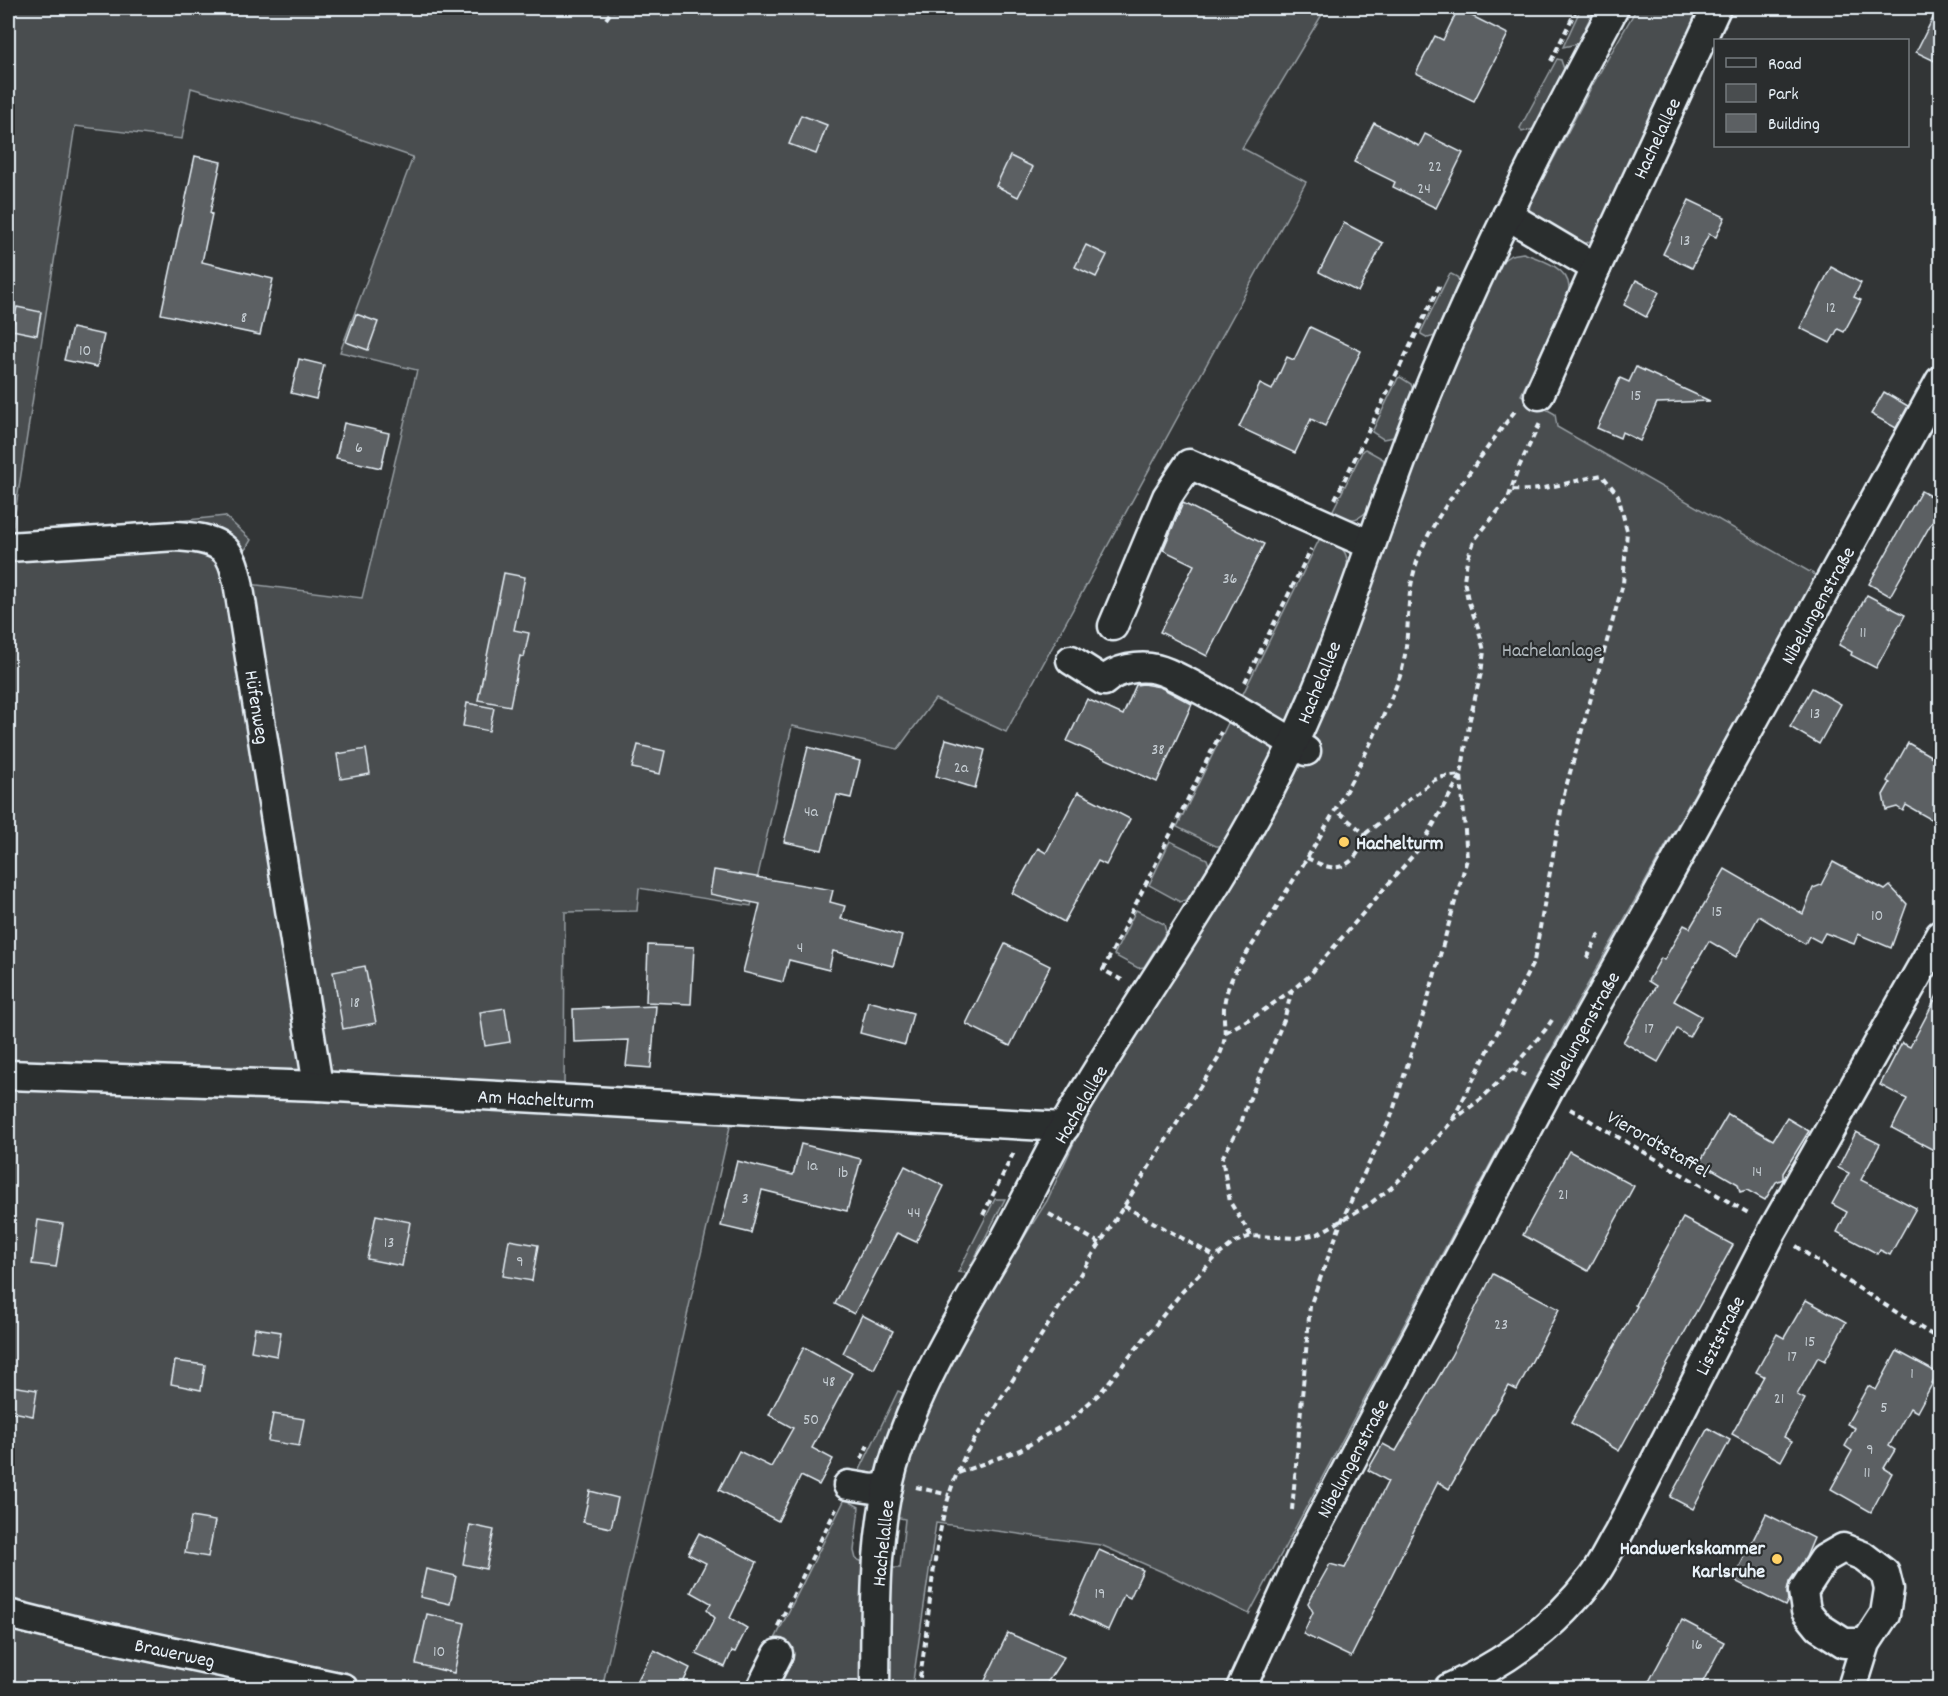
<svg xmlns="http://www.w3.org/2000/svg" width="1948" height="1696" font-family="Dekko,sans-serif">
<style>
.green{fill:#494d4f;stroke:#989fa4;stroke-width:1.5;fill-rule:evenodd}
.building{fill:#5c6063;stroke:#e8f1f8;stroke-width:1.5}
.lines{fill:none;stroke-linecap:round;stroke-linejoin:round}
.minor-casing{stroke:#e8f1f8;stroke-width:33}
.path{stroke:#e8f1f8;stroke-width:4;stroke-dasharray:6 4.5;stroke-linecap:butt}
.minor{stroke:#2a2d2e;stroke-width:28}
.poi-dot{fill:#ffd166;stroke:#2a2d2e;stroke-width:2}
.labels{text-anchor:middle;stroke-width:4.5;stroke-linejoin:round;paint-order:stroke}
.number-label{font-size:16px;fill:#c5cdd3}
.street-label{font-size:20px;fill:#e8f1f8;stroke:#2a2d2e}
.park-label{font-size:20px;fill:#b0b8bd;stroke:#2a2d2e}
.poi-label{font-size:20px;font-weight:bold;fill:#e8f1f8;stroke:#2a2d2e;text-anchor:start}
</style>
<rect width="100%" height="100%" fill="#323536"/>
<filter id="ink" filterUnits="userSpaceOnUse"><feTurbulence type="fractalNoise" baseFrequency=".0167" numOctaves="2"/><feDisplacementMap in="SourceGraphic" scale="12" xChannelSelector="R" yChannelSelector="G"/><feConvolveMatrix kernelMatrix="1 2 1 2 8 2 1 2 1" color-interpolation-filters="sRGB"/></filter>
<g filter="url(#ink)">
<g class="green">
<path d="M8,8h1318l-84,140 64,34 -300,550 -71,-33 -37,50 -106,-23 -41,180 -112,-18 -2,23 -72,1 -1,181 168,25 -130,570h-594zM191,88l116,33 106,36 -73,195 77,18 -55,228 -121,-15 -3,-21 13,-22 -26,-24 -214,23 64,-413 107,13z"/>
<polygon points="1581,8 1595,8 1577,44 1563,47"/>
<polygon points="1637,8 1701,8 1596,234 1590,241 1583,245 1529,213 1530,204 1592,86"/>
<polygon points="1557,59 1561,60 1564,69 1534,129 1522,132 1520,128"/>
<path d="M1523,253c16,6 45,14 46,34 0,5 -2,10 -4,14l-44,94 34,19 2,13 260,149 -256,456 -312,582 -84,-41 -64,-28 -165,-22 -24,165h-15v-2l-8,-2 2,-116h9l5,-49 -15,-3 32,-99 46,-91 79,-125 45,-97 178,-287 160,-399 5,-3 33,-80 31,-69 3,-5 9,-6z"/>
<polygon points="1451,274 1457,277 1459,281 1435,336 1428,338 1421,334 1421,332 1449,275"/>
<polygon points="1400,377 1411,384 1413,390 1394,437 1383,439 1372,432 1398,378"/>
<path d="M1365,449l18,10 2,4 -18,48c-12,13 -21,8 -36,3l32,-64z"/>
<path d="M1321,536c15,7 29,13 26,32l-19,55 -41,99 -8,3 -41,-21z"/>
<polygon points="1231,717 1276,747 1253,793 1222,846 1216,846 1177,827"/>
<polygon points="1170,841 1207,859 1209,865 1188,899 1180,902 1149,885"/>
<polygon points="1136,910 1164,924 1166,932 1144,967 1138,968 1114,955"/>
<polygon points="995,1199 1005,1199 967,1273 958,1272"/>
<polygon points="898,1391 903,1393 904,1396 888,1437 875,1478 858,1474"/>
<polygon points="845,1499 859,1507 854,1551 856,1559 863,1562 861,1688 770,1688 783,1643 775,1639"/>
</g>
<g class="building">
<polygon points="1938,8 1941,8 1941,64 1916,52"/>
<polygon points="1458,9 1508,34 1474,101 1416,73 1435,36 1443,40"/>
<polygon points="801,115 827,125 816,154 789,144"/>
<polygon points="1374,123 1419,146 1425,134 1463,153 1436,208 1393,187 1395,182 1354,162"/>
<polygon points="195,156 221,162 210,213 212,214 202,262 273,279 260,335 161,314"/>
<polygon points="1010,156 1033,167 1018,197 996,186"/>
<polygon points="1689,200 1725,217 1716,237 1709,234 1692,268 1663,254"/>
<polygon points="1344,223 1383,243 1358,292 1319,272"/>
<polygon points="1086,245 1107,255 1096,277 1075,267"/>
<polygon points="1831,267 1861,283 1854,297 1861,300 1844,332 1838,329 1830,343 1800,328"/>
<polygon points="1636,280 1659,292 1646,317 1624,305"/>
<polygon points="17,307 41,312 37,335 12,330"/>
<polygon points="356,314 378,322 368,350 346,342"/>
<polygon points="1310,327 1361,351 1325,426 1311,419 1295,453 1239,427 1260,384 1272,390 1287,357 1294,360"/>
<polygon points="72,328 104,335 97,367 64,360"/>
<polygon points="299,359 324,365 316,399 291,393"/>
<polygon points="1636,367 1710,401 1657,403 1640,441 1622,432 1620,438 1597,428 1620,378 1629,382"/>
<polygon points="1884,392 1908,406 1896,428 1871,414"/>
<polygon points="344,423 389,433 381,468 336,458"/>
<polygon points="1921,491 1941,502 1941,506 1890,596 1869,584"/>
<polygon points="1183,503 1264,544 1207,656 1160,632 1194,565 1163,550"/>
<polygon points="504,573 525,577 514,630 529,633 524,657 520,656 510,706 478,700"/>
<polygon points="1867,595 1905,615 1876,668 1851,655 1852,652 1839,645"/>
<polygon points="1143,684 1160,687 1192,704 1157,782 1067,741 1087,699 1123,715 1136,685"/>
<polygon points="1812,688 1841,704 1819,744 1790,727"/>
<polygon points="467,703 494,708 489,731 463,726"/>
<polygon points="946,739 985,750 975,788 936,776"/>
<polygon points="1908,743 1941,762 1941,825 1906,805 1903,811 1897,807 1886,810 1883,795 1890,783 1887,781"/>
<polygon points="638,745 665,751 660,774 632,768"/>
<polygon points="808,747 860,761 851,798 837,795 822,850 784,842"/>
<polygon points="366,749 370,774 341,779 337,754"/>
<polygon points="1078,792 1130,819 1106,865 1098,861 1064,922 1012,893 1038,848 1046,853"/>
<polygon points="1833,862 1885,890 1890,886 1907,904 1891,948 1858,934 1854,944 1825,933 1820,942 1809,936 1805,944 1759,916 1736,957 1709,941 1674,1001 1701,1016 1689,1037 1677,1029 1658,1062 1623,1042 1656,986 1648,981 1661,958 1664,960 1684,925 1690,928 1725,869 1803,914 1813,888 1821,885"/>
<polygon points="714,870 833,890 830,902 845,906 841,919 902,936 893,966 833,951 829,970 789,960 783,982 743,972 760,904 710,894"/>
<polygon points="1005,944 1050,966 1010,1046 966,1024"/>
<polygon points="648,945 694,947 691,1004 646,1002"/>
<polygon points="365,966 376,1023 343,1029 333,972"/>
<polygon points="1941,988 1941,1154 1892,1128 1907,1099 1880,1085 1902,1043 1910,1047"/>
<polygon points="868,1001 913,1013 905,1045 860,1033"/>
<polygon points="656,1006 651,1068 626,1066 629,1040 574,1042 573,1009"/>
<polygon points="505,1008 510,1042 485,1046 480,1012"/>
<polygon points="1728,1114 1773,1140 1787,1118 1809,1131 1783,1173 1783,1179 1776,1182 1765,1200 1747,1190 1740,1192 1738,1184 1700,1162"/>
<polygon points="1856,1132 1880,1144 1861,1180 1916,1208 1890,1255 1880,1250 1878,1254 1837,1232 1847,1212 1832,1204 1849,1173 1838,1168"/>
<polygon points="801,1144 861,1159 847,1211 762,1190 751,1233 721,1226 737,1161 793,1175"/>
<polygon points="1569,1151 1634,1186 1588,1271 1523,1235"/>
<polygon points="905,1166 944,1186 916,1242 897,1233 854,1314 835,1304"/>
<polygon points="376,1215 410,1222 402,1266 367,1259"/>
<polygon points="1683,1218 1733,1245 1619,1451 1571,1423 1637,1306 1635,1305"/>
<polygon points="38,1220 63,1224 56,1267 32,1264"/>
<polygon points="509,1240 538,1245 532,1281 503,1276"/>
<polygon points="1493,1274 1559,1309 1517,1390 1509,1386 1449,1489 1438,1482 1351,1657 1303,1634 1313,1612 1308,1603 1330,1564 1345,1568 1388,1481 1368,1470 1383,1444 1396,1451 1451,1356"/>
<polygon points="1806,1300 1846,1322 1825,1361 1818,1357 1797,1395 1805,1399 1784,1437 1792,1441 1781,1461 1732,1434 1764,1376 1756,1372 1777,1334 1784,1338"/>
<polygon points="862,1315 893,1331 874,1369 843,1353"/>
<polygon points="255,1328 281,1332 277,1356 251,1351"/>
<polygon points="804,1347 852,1373 812,1448 833,1459 819,1485 801,1476 778,1521 719,1490 739,1451 771,1467 793,1428 769,1415"/>
<polygon points="1897,1351 1938,1373 1917,1412 1910,1408 1889,1446 1895,1450 1884,1468 1892,1473 1871,1512 1831,1489 1852,1451 1845,1446 1855,1428 1847,1424 1868,1386 1876,1390"/>
<polygon points="175,1361 205,1365 201,1390 171,1384"/>
<polygon points="12,1386 37,1390 33,1416 8,1411"/>
<polygon points="273,1414 304,1419 299,1446 268,1441"/>
<polygon points="1708,1428 1730,1440 1693,1509 1670,1497"/>
<polygon points="590,1491 618,1498 611,1528 583,1522"/>
<polygon points="1766,1514 1814,1538 1806,1557 1789,1582 1787,1593 1788,1600 1785,1606 1733,1580"/>
<polygon points="191,1517 215,1521 208,1557 185,1553"/>
<polygon points="470,1525 494,1530 486,1569 463,1564"/>
<polygon points="699,1533 757,1562 730,1618 747,1628 735,1652 732,1651 725,1667 696,1654 715,1618 707,1610 711,1603 691,1592 706,1563 688,1554"/>
<polygon points="1099,1550 1143,1570 1130,1598 1124,1595 1108,1630 1071,1613"/>
<polygon points="426,1569 456,1576 450,1604 420,1597"/>
<polygon points="427,1614 465,1623 454,1673 416,1664"/>
<polygon points="1682,1620 1724,1642 1699,1689 1645,1689"/>
<polygon points="1008,1633 1064,1657 1043,1689 981,1689"/>
<polygon points="654,1650 690,1668 680,1689 633,1689"/>
</g>
<g class="lines">
<g class="minor-casing">
<g id="minor">
<polyline points="1507,215 1596,268"/>
<polyline points="1539,395 1596,268 1716,8"/>
<path d="M8,547l168,-11c18,1 47,3 55,23 4,7 5,16 7,23l80,504"/>
<polyline points="1113,626 1167,497 1189,464 1371,545"/>
<path d="M1071,660l33,21c12,-12 36,-16 52,-12 13,3 26,11 38,17 38,20 76,42 112,65"/>
<polyline points="8,1075 318,1086 1065,1127"/>
<polyline points="848,1485 873,1489 888,1487"/>
<polyline points="8,1614 72,1630 343,1688"/>
<polyline points="761,1688 778,1654"/>
<path d="M875,1688c1,-73 -2,-150 18,-222 24,-81 69,-153 111,-225 24,-44 45,-89 70,-132 71,-120 155,-233 216,-359 51,-106 84,-221 127,-331 56,-141 125,-277 197,-411"/>
<polyline points="1241,1688 1307,1544 1550,1087 1647,914 1940,381"/>
<path d="M1449,1688c57,-25 105,-60 143,-110 10,-13 17,-29 26,-44l155,-304 167,-295"/>
<polyline points="1852,1688 1866,1643 1885,1614 1889,1589 1885,1573 1863,1556 1843,1548 1824,1559 1803,1591 1806,1611 1819,1627 1844,1643 1866,1643"/>
</g>
</g>
<g class="path">
<polyline points="606,19 614,8"/>
<polyline points="1551,61 1577,8"/>
<polyline points="1335,499 1440,285"/>
<polyline points="1245,682 1311,549"/>
<path d="M1307,858c7,3 15,8 23,9 20,3 32,-16 35,-33l-30,-25"/>
<polyline points="1587,958 1598,936 1603,932"/>
<polyline points="1122,980 1103,970 1221,732"/>
<polyline points="1226,1032 1260,1013 1292,990"/>
<polyline points="1512,1069 1525,1075"/>
<polyline points="1570,1109 1750,1214"/>
<path d="M1453,1119l81,-158 30,-167 59,-210 4,-53 -9,-36 -16,-20c-30,6 -60,17 -90,15"/>
<polyline points="1124,1206 1216,1257"/>
<polyline points="1049,1214 1101,1244"/>
<polyline points="983,1215 1014,1152"/>
<polyline points="1251,1236 1230,1202 1222,1158 1241,1124 1246,1107 1284,1020 1292,990 1308,977 1422,845 1461,775 1443,777 1434,780 1365,834"/>
<polyline points="1796,1246 1830,1270 1940,1340"/>
<polyline points="861,1459 868,1445"/>
<polyline points="958,1473 1020,1450 1067,1423 1100,1393 1182,1292 1216,1257 1235,1242 1251,1236 1297,1238 1318,1234 1368,1205 1391,1188 1411,1168 1453,1120 1481,1099 1512,1069 1546,1029 1552,1020"/>
<polyline points="916,1487 949,1495"/>
<polyline points="1292,1510 1310,1306 1342,1220 1391,1117 1425,1009 1467,859 1461,775 1470,719 1481,673 1484,651 1478,627 1468,600 1464,580 1467,560 1475,539 1508,499 1518,469 1540,423"/>
<polyline points="778,1626 836,1509"/>
<path d="M918,1688c12,-63 12,-130 31,-192 4,-15 11,-29 17,-43l252,-394c11,-25 5,-27 6,-52 1,-13 6,-25 12,-37 59,-91 120,-185 161,-286 15,-35 7,-75 17,-112 10,-39 35,-71 58,-103 14,-19 28,-39 43,-58"/>
</g>
<use href="#minor" class="minor"/>
</g>
</g>
<g class="poi-dot">
<circle cx="1344" cy="842" r="6"/>
<circle cx="1777" cy="1559" r="6"/>
</g>
<g class="labels">
<g class="number-label">
<text x="1435" y="171">22</text>
<text x="1424" y="193">24</text>
<text x="1685" y="245">13</text>
<text x="1831" y="312">12</text>
<text x="244" y="322">8</text>
<text x="85" y="355">10</text>
<text x="1636" y="400">15</text>
<text x="359" y="452">6</text>
<text x="1230" y="583">36</text>
<text x="1863" y="637">11</text>
<text x="1815" y="718">13</text>
<text x="1158" y="754">38</text>
<text x="961" y="772">2a</text>
<text x="811" y="816">4a</text>
<text x="1717" y="916">15</text>
<text x="1877" y="920">10</text>
<text x="800" y="952">4</text>
<text x="355" y="1007">18</text>
<text x="1649" y="1033">17</text>
<text x="812" y="1170">1a</text>
<text x="1757" y="1176">14</text>
<text x="843" y="1177">1b</text>
<text x="1563" y="1199">21</text>
<text x="745" y="1203">3</text>
<text x="914" y="1217">44</text>
<text x="389" y="1247">13</text>
<text x="520" y="1266">9</text>
<text x="1501" y="1329">23</text>
<text x="1810" y="1346">15</text>
<text x="1792" y="1361">17</text>
<text x="1912" y="1378">1</text>
<text x="829" y="1386">48</text>
<text x="1779" y="1403">21</text>
<text x="1884" y="1412">5</text>
<text x="811" y="1424">50</text>
<text x="1870" y="1454">9</text>
<text x="1867" y="1477">11</text>
<text x="1100" y="1598">19</text>
<text x="1697" y="1649">16</text>
<text x="439" y="1656">10</text>
</g>
<g class="street-label">
<text transform="translate(1656 138) rotate(-65)" y="7">Hachelallee</text>
<text transform="translate(1817 605) rotate(-61)" y="7">Nibelungenstraße</text>
<text transform="translate(1318 682) rotate(-68)" y="7">Hachelallee</text>
<text transform="translate(258 707) rotate(81)" y="7">Hüfenweg</text>
<text transform="translate(1582 1030) rotate(-61)" y="7">Nibelungenstraße</text>
<text transform="translate(536 1098) rotate(3)" y="7">Am Hachelturm</text>
<text transform="translate(1080 1104) rotate(-60)" y="7">Hachelallee</text>
<text transform="translate(1659 1143) rotate(30)" y="7">Vierordtstaffel</text>
<text transform="translate(1719 1335) rotate(-63)" y="7">Lisztstraße</text>
<text transform="translate(1352 1458) rotate(-62)" y="7">Nibelungenstraße</text>
<text transform="translate(882 1543) rotate(-84)" y="7">Hachelallee</text>
<text transform="translate(175 1652) rotate(12)" y="7">Brauerweg</text>
</g>
<g class="park-label">
<text x="1552" y="656">Hachelanlage</text>
</g>
<g class="poi-label">
<text x="1356" y="849">Hachelturm</text>
<text x="1765" y="1554" text-anchor="end">Handwerkskammer<tspan x="1765" dy="23">Karlsruhe</tspan></text>
</g>
</g>
<rect width="1948" height="1696" fill="none" stroke="#2a2d2e" stroke-width="30"/>
<rect x="15" y="15" width="1918" height="1666" fill="none" stroke="#e8f1f8" stroke-width="2" filter="url(#ink)"/>
<rect x="1714" y="39" width="195" height="108" fill="#2a2d2e" stroke="#767b7f" stroke-width="1.5"/>
<rect x="1726" y="58" width="30" height="9" fill="#2a2d2e" stroke="#767b7f" stroke-width="1.5"/>
<text x="1768" y="69" font-size="18" fill="#e8f1f8">Road</text>
<rect x="1726" y="84" width="30" height="18" fill="#494d4f" stroke="#767b7f" stroke-width="1.5"/>
<text x="1768" y="99" font-size="18" fill="#e8f1f8">Park</text>
<rect x="1726" y="114" width="30" height="18" fill="#5c6063" stroke="#767b7f" stroke-width="1.5"/>
<text x="1768" y="129" font-size="18" fill="#e8f1f8">Building</text>
</svg>
